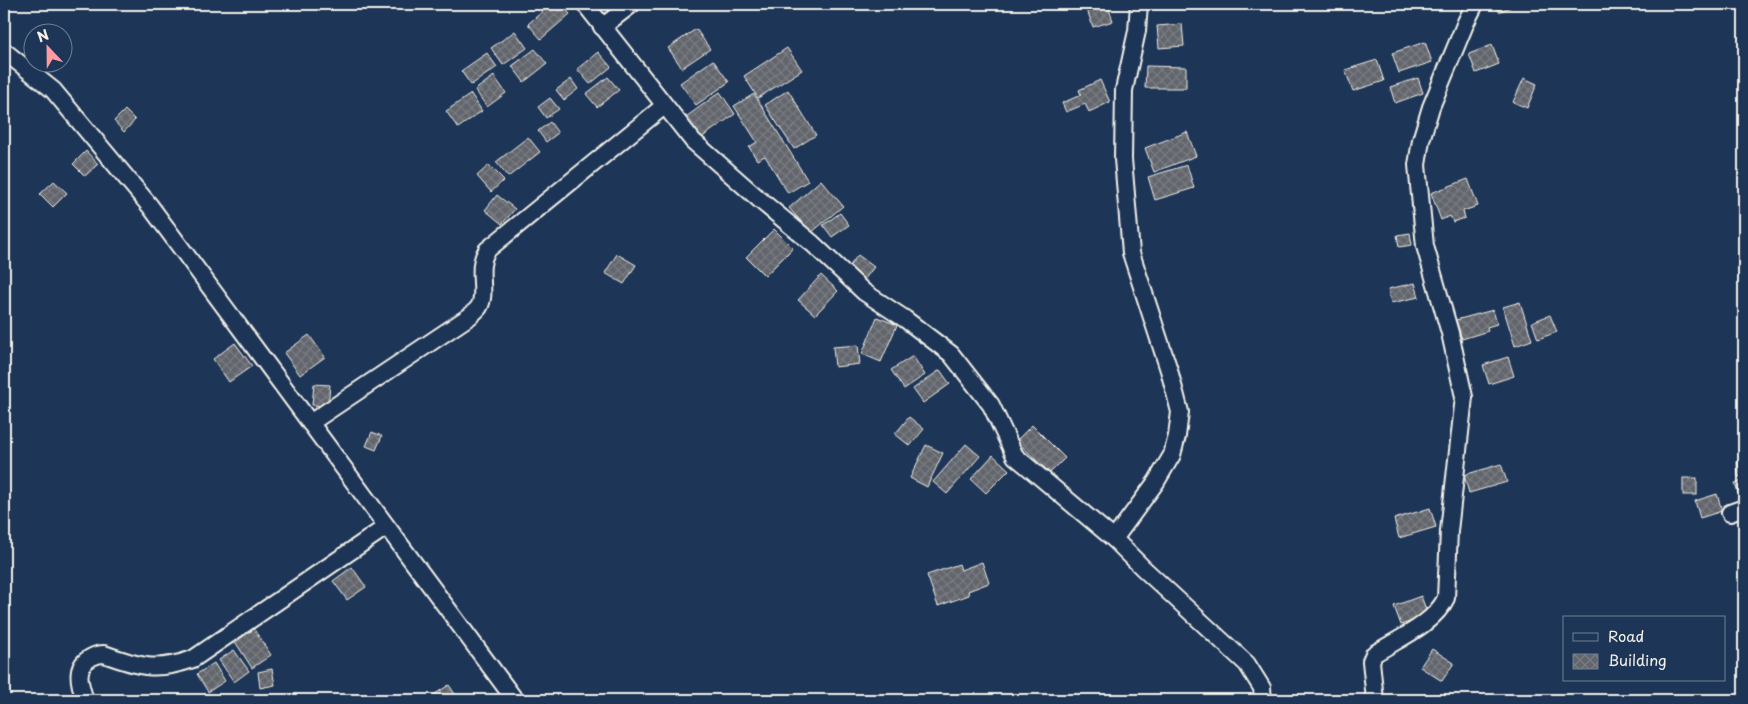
<svg xmlns="http://www.w3.org/2000/svg" width="1748" height="704" font-family="'Playpen Sans',sans-serif">
<style>
.building{fill:url(#building-cross-hatch);stroke:#f4f1e8}
.lines{fill:none;stroke-linecap:round;stroke-linejoin:round}
.street-casing{stroke:#f4f1e8;stroke-width:20}
.street{stroke:#1d3557;stroke-width:16}
</style>
<defs>
<pattern id="building-cross-hatch" width="8" height="8" patternUnits="userSpaceOnUse" patternTransform="scale(1.25)"><rect width="8" height="8" fill="#62656c"/><path d="M0 0l8 8M0 8l8-8" fill="none" stroke="#797c81"/></pattern>
</defs>
<rect width="100%" height="100%" fill="#1d3557"/>
<filter id="ink" filterUnits="userSpaceOnUse"><feTurbulence type="fractalNoise" baseFrequency=".02" numOctaves="2"/><feDisplacementMap in="SourceGraphic" scale="10" xChannelSelector="R" yChannelSelector="G"/><feConvolveMatrix kernelMatrix="1 2 1 2 8 2 1 2 1" color-interpolation-filters="sRGB"/></filter>
<g filter="url(#ink)">
<g class="building">
<polygon points="551,4 561,4 570,14 541,39 528,24"/>
<polygon points="1085,4 1116,4 1108,6 1113,21 1093,27"/>
<polygon points="1419,4 1439,4 1421,10"/>
<polygon points="1496,4 1518,4 1499,12"/>
<polygon points="1182,24 1184,46 1159,48 1157,26"/>
<polygon points="696,29 710,49 682,68 668,48"/>
<polygon points="515,31 527,48 503,65 491,48"/>
<polygon points="1425,42 1432,62 1399,73 1392,53"/>
<polygon points="1492,45 1499,64 1476,73 1469,54"/>
<polygon points="787,48 802,70 758,98 744,76"/>
<polygon points="535,49 547,64 524,82 512,66"/>
<polygon points="598,52 611,67 590,84 577,69"/>
<polygon points="487,53 497,67 471,85 461,71"/>
<polygon points="713,60 729,82 696,105 680,83"/>
<polygon points="1377,60 1384,81 1353,91 1345,70"/>
<polygon points="1146,66 1186,67 1186,88 1145,88"/>
<polygon points="494,76 506,93 487,107 475,90"/>
<polygon points="608,77 619,90 597,107 586,94"/>
<polygon points="1418,78 1423,93 1395,103 1390,87"/>
<polygon points="1524,78 1537,84 1527,108 1513,102"/>
<polygon points="571,79 578,89 564,100 556,90"/>
<polygon points="1100,80 1110,102 1089,112 1085,104 1066,112 1062,103 1081,95 1079,90"/>
<polygon points="788,90 816,135 794,149 765,105"/>
<polygon points="720,92 735,114 701,138 686,117"/>
<polygon points="471,94 482,111 458,128 446,111"/>
<polygon points="754,94 808,181 788,193 765,156 757,160 749,147 757,142 734,106"/>
<polygon points="550,98 559,109 546,118 538,107"/>
<polygon points="125,110 135,120 124,132 114,121"/>
<polygon points="550,122 558,133 546,142 538,131"/>
<polygon points="1187,132 1196,156 1154,172 1145,148"/>
<polygon points="528,137 540,152 508,177 496,162"/>
<polygon points="86,151 98,164 85,176 73,164"/>
<polygon points="489,165 504,180 491,192 477,176"/>
<polygon points="1187,165 1194,188 1155,200 1148,177"/>
<polygon points="1468,179 1478,206 1463,211 1465,218 1453,222 1450,216 1441,220 1431,193"/>
<polygon points="821,180 843,206 811,233 789,208"/>
<polygon points="54,181 67,193 53,207 40,194"/>
<polygon points="497,195 515,209 502,224 485,210"/>
<polygon points="840,213 849,225 832,237 823,225"/>
<polygon points="774,229 793,248 765,276 746,257"/>
<polygon points="1410,233 1412,245 1399,247 1397,235"/>
<polygon points="617,254 636,265 624,284 605,273"/>
<polygon points="858,255 874,267 864,280 848,268"/>
<polygon points="821,275 838,291 815,315 798,300"/>
<polygon points="1415,283 1419,297 1391,303 1388,289"/>
<polygon points="1520,302 1532,340 1515,346 1503,307"/>
<polygon points="1493,310 1497,324 1487,327 1488,331 1462,339 1456,320"/>
<polygon points="1550,315 1557,332 1538,339 1532,322"/>
<polygon points="877,317 897,325 881,362 862,354"/>
<polygon points="309,335 325,357 300,375 284,353"/>
<polygon points="235,343 252,366 229,382 213,359"/>
<polygon points="858,345 860,364 835,367 833,347"/>
<polygon points="913,356 925,375 904,389 891,370"/>
<polygon points="1508,357 1514,376 1489,384 1483,365"/>
<polygon points="940,370 950,384 923,403 913,389"/>
<polygon points="314,384 330,385 328,406 312,405"/>
<polygon points="909,417 924,429 910,446 895,434"/>
<polygon points="1032,425 1065,458 1050,473 1016,441"/>
<polygon points="372,432 382,436 376,450 366,446"/>
<polygon points="966,444 980,456 947,494 933,482"/>
<polygon points="926,445 943,453 927,487 910,478"/>
<polygon points="993,455 1009,470 986,493 971,479"/>
<polygon points="1744,461 1744,476 1738,477 1737,462"/>
<polygon points="1501,464 1507,482 1469,493 1464,475"/>
<rect x="1683" y="478" width="14" height="17"/>
<polygon points="1744,481 1744,505 1742,505 1735,483"/>
<polygon points="1717,494 1722,511 1700,518 1695,501"/>
<polygon points="1430,508 1436,527 1399,538 1394,519"/>
<polygon points="982,562 989,583 968,591 969,595 938,606 927,575 959,564 961,570"/>
<polygon points="352,567 366,587 347,600 333,581"/>
<polygon points="1421,596 1428,615 1401,625 1394,606"/>
<polygon points="253,628 271,655 252,668 234,640"/>
<polygon points="1432,649 1454,663 1442,681 1420,667"/>
<polygon points="234,650 249,671 234,682 219,660"/>
<polygon points="214,663 225,681 208,692 197,674"/>
<polygon points="272,669 275,685 260,688 258,672"/>
<polygon points="449,685 459,700 435,700 432,696"/>
</g>
<g class="lines">
<g class="street-casing">
<g id="street">
<polyline points="585,4 693,141 760,200 813,244 864,292 905,319 951,354 991,405 1015,456 1114,539"/>
<polyline points="1139,4 1137,31 1124,90 1123,159 1131,253 1169,370 1180,412 1177,436 1172,455 1156,482 1114,539 1143,568 1247,664 1262,688 1263,700"/>
<polyline points="602,27 632,4"/>
<polyline points="4,51 53,90 150,206 515,700"/>
<path d="M310,423l160,-107c3,-3 7,-6 9,-9 9,-15 -4,-37 8,-57l177,-144"/>
<polyline points="1730,513 1744,508"/>
<path d="M85,700c-5,-15 -12,-34 7,-43 4,-2 7,-3 12,-3 36,13 52,18 89,5l193,-132"/>
<path d="M1375,700l-4,-39 3,-7c24,-15 60,-30 72,-56l3,-67 15,-134 -14,-64 -25,-87 -8,-81 4,-25 10,-33 35,-85 9,-18"/>
</g>
</g>
<use href="#street" class="street"/>
</g>
</g>
<rect width="1748" height="704" fill="none" stroke="#1d3557" stroke-width="20"/>
<rect x="10" y="10" width="1728" height="684" fill="none" stroke="#f4f1e8" stroke-width="2" filter="url(#ink)"/>
<rect x="1563" y="616" width="162" height="65" fill="#1d3557" stroke="#738091"/>
<rect x="1573" y="633" width="25" height="8" fill="#1d3557" stroke="#738091"/>
<text x="1608" y="642" font-size="15" fill="#f4f1e8">Road</text>
<rect x="1573" y="654" width="25" height="15" fill="url(#building-cross-hatch)" stroke="#738091"/>
<text x="1608" y="666" font-size="15" fill="#f4f1e8">Building</text>
<g transform="translate(48 48) rotate(338)"><circle r="24" fill="#1d3557" stroke="#738091"/>
<path d="M0-4L9 19L0 12L-9 19Z" fill="#ff9aa2"/>
<text y="-8" font-size="14" font-weight="bold" text-anchor="middle" fill="#f4f1e8">N</text>
</g>
</svg>
